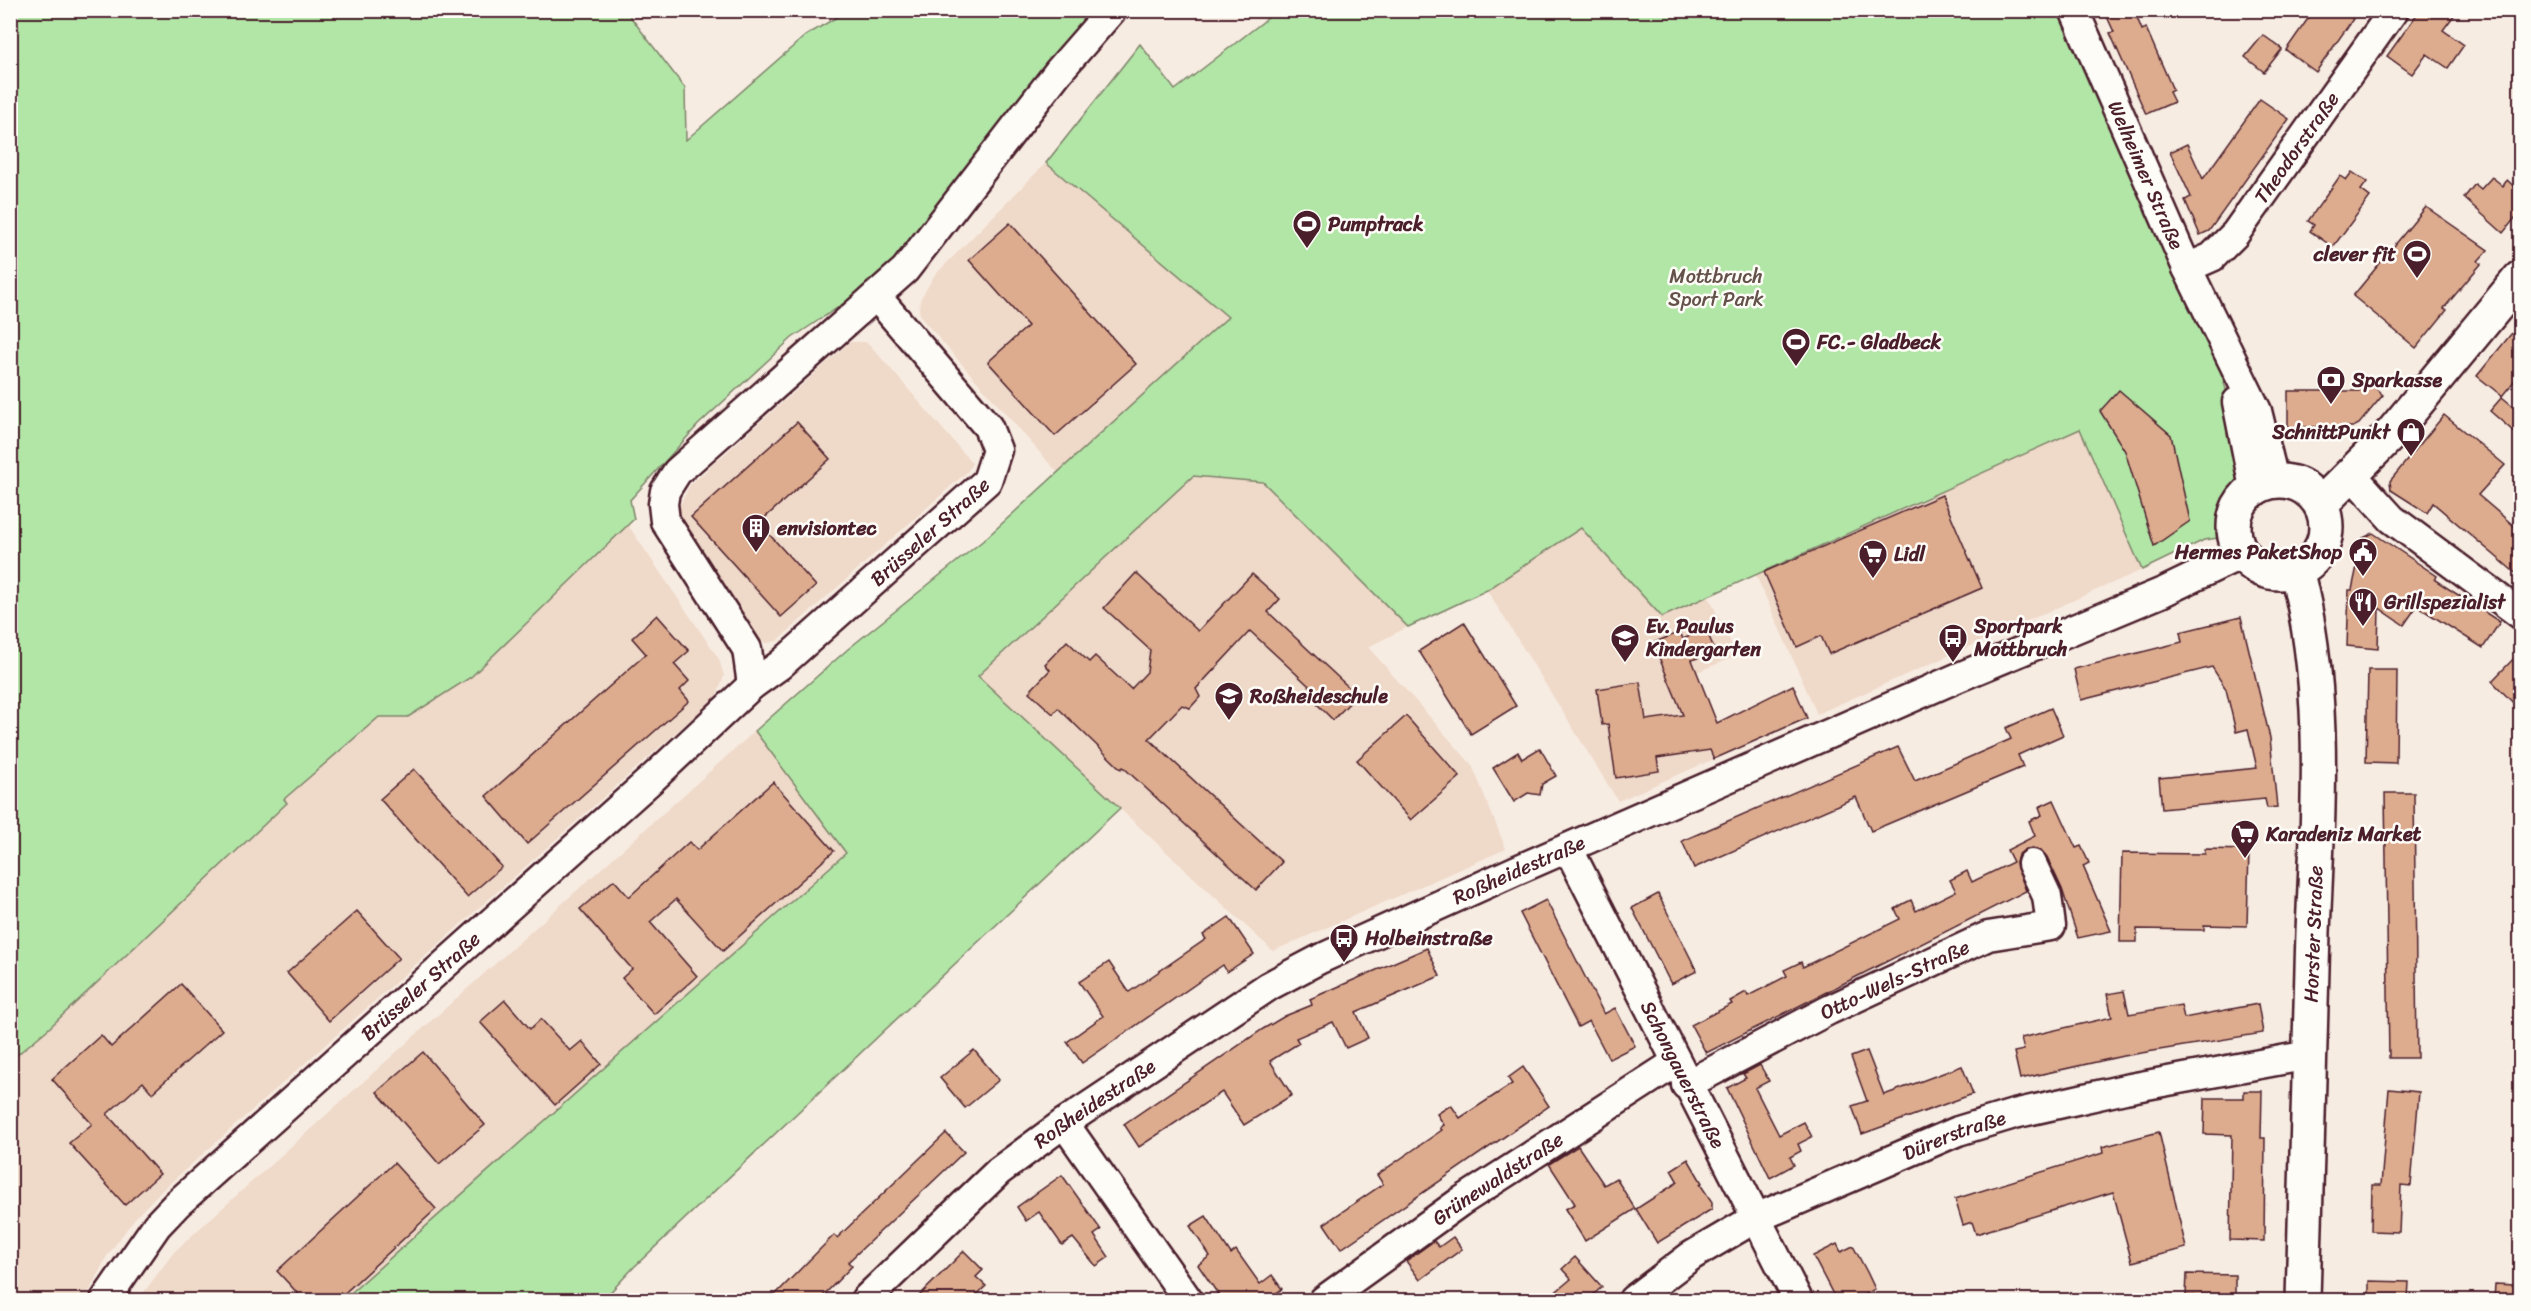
<svg xmlns="http://www.w3.org/2000/svg" width="2531" height="1311" font-family="Sriracha,sans-serif">
<style>
.built{fill:#efd9c9}
.green{fill:#b2e6a7;stroke:#7e8269;stroke-width:1.5}
.building{fill:#ddac8f;stroke:#4a1f2b;stroke-width:1.5}
.lines{fill:none;stroke-linecap:round;stroke-linejoin:round}
.minor-casing{stroke:#4a1f2b;stroke-width:33}
.major-casing{stroke:#4a1f2b;stroke-width:38}
.minor{stroke:#fdfcf7;stroke-width:28}
.major{stroke:#fdfcf7;stroke-width:33}
.labels{text-anchor:middle;stroke-width:5;stroke-linejoin:round;paint-order:stroke}
.street-label{font-size:20px;fill:#4a1f2b;stroke:#fdfcf7}
.poi-label{font-size:20px;font-weight:bold;fill:#4a1f2b;stroke:#fdfcf7;text-anchor:start}
.park-label{font-size:20px;fill:#64514a;stroke:#fdfcf7}
</style>
<rect width="100%" height="100%" fill="#f7ece2"/>
<filter id="ink" filterUnits="userSpaceOnUse"><feTurbulence type="fractalNoise" baseFrequency=".0167" numOctaves="2"/><feDisplacementMap in="SourceGraphic" scale="12" xChannelSelector="R" yChannelSelector="G"/><feConvolveMatrix kernelMatrix="1 2 1 2 8 2 1 2 1" color-interpolation-filters="sRGB"/></filter>
<g filter="url(#ink)">
<g class="built">
<polygon points="1046,163 1228,317 1058,473 922,319 919,311 920,300 934,276"/>
<polygon points="850,342 865,342 870,345 972,463 968,471 777,641 767,643 759,640 690,538 681,520 679,507 690,485"/>
<polygon points="2080,429 2142,570 1817,714 1755,573"/>
<polygon points="1193,476 1263,482 1408,627 1368,647 1472,765 1506,849 1273,951 978,677"/>
<polygon points="628,525 719,659 724,676 716,697 158,1194 135,1218 107,1256 85,1300 11,1300 10,1060 48,1029 287,803 284,799 379,717 408,717 471,677"/>
<polygon points="1581,528 1662,617 1708,595 1737,656 1697,672 1717,723 1701,731 1714,759 1618,801 1487,590"/>
<polygon points="755,731 847,853 343,1300 138,1300 174,1252 209,1220"/>
</g>
<g class="green">
<polygon points="11,11 626,11 685,88 686,140 805,36 847,11 1091,11 1095,15 888,274 792,338 698,425 630,500 634,519 471,677 408,717 379,717 284,799 287,803 48,1029 11,1060"/>
<path d="M1277,11h792l144,335 22,73 12,62c-19,15 -23,33 -22,56l-21,3 -62,30 -62,-141 -418,188 -81,-89 -94,62 -79,37 -145,-145 -70,-6 -215,200 142,132 -486,459 -31,33h-260l503,-447 -91,-122 93,-82 137,-110 243,-222 -182,-154 94,-119 35,46z"/>
</g>
<g class="building">
<polygon points="2104,10 2134,10 2142,30 2146,28 2173,90 2169,92 2174,102 2146,114 2110,33 2114,32"/>
<polygon points="2314,10 2341,10 2353,19 2316,72 2286,50"/>
<polygon points="2420,10 2458,10 2443,30 2464,45 2448,68 2427,54 2412,74 2387,56"/>
<polygon points="2263,35 2282,49 2264,72 2245,57"/>
<polygon points="2260,99 2289,119 2209,231 2200,235 2185,200 2191,197 2170,152 2187,144 2203,179"/>
<polygon points="2352,172 2367,182 2361,190 2370,197 2333,247 2310,231 2314,225 2308,221 2340,176 2346,180"/>
<polygon points="2492,177 2503,186 2507,180 2520,192 2520,212 2503,233 2464,198 2475,184 2481,189"/>
<polygon points="2426,207 2488,250 2478,261 2481,264 2444,308 2447,310 2416,348 2353,296"/>
<polygon points="1010,223 1136,364 1055,436 988,362 1028,326 969,260"/>
<polygon points="2520,323 2520,374 2502,396 2477,376"/>
<polygon points="2367,381 2383,395 2359,424 2353,427 2288,427 2288,391 2359,391"/>
<polygon points="2119,390 2171,435 2190,521 2154,546 2125,451 2100,411"/>
<polygon points="2502,397 2520,412 2520,437 2490,411"/>
<polygon points="2444,415 2505,465 2478,495 2520,531 2520,577 2433,503 2427,513 2391,490 2390,481"/>
<polygon points="797,422 830,459 759,523 816,586 781,617 691,517"/>
<polygon points="1942,495 1982,588 1829,654 1821,636 1797,647 1764,572"/>
<polygon points="2373,533 2437,576 2435,580 2500,622 2483,648 2417,606 2404,625 2379,608 2378,649 2347,646 2349,590 2352,590 2363,538"/>
<polygon points="1136,573 1198,631 1252,574 1280,599 1268,612 1357,695 1333,720 1317,704 1322,698 1250,631 1196,689 1200,697 1190,708 1182,705 1149,739 1282,862 1256,890 1123,767 1121,769 1058,708 1053,714 1029,692 1050,670 1045,664 1067,641 1089,662 1095,656 1131,689 1147,672 1150,650 1104,608"/>
<polygon points="657,615 689,651 674,664 689,681 680,690 689,701 527,844 486,796 646,654 632,638"/>
<polygon points="2241,617 2270,738 2277,807 2267,808 2265,799 2162,809 2159,778 2257,768 2248,729 2236,732 2226,689 2212,667 2081,700 2074,669 2182,642 2180,632"/>
<polygon points="1464,622 1516,706 1471,734 1419,651"/>
<polygon points="1706,629 1715,651 1692,660 1717,723 1793,685 1807,718 1714,759 1710,750 1657,758 1659,771 1616,778 1608,724 1602,725 1597,689 1640,682 1646,720 1683,715 1653,643 1680,632 1683,639"/>
<polygon points="2520,652 2520,710 2492,681"/>
<polygon points="2368,670 2397,670 2396,763 2366,762"/>
<polygon points="2051,708 2063,735 2018,755 2023,767 1871,831 1856,797 1694,868 1682,841 1898,747 1915,781 2011,739 2006,728"/>
<polygon points="1406,716 1460,777 1411,820 1357,760"/>
<polygon points="1540,748 1556,776 1542,784 1540,795 1528,793 1514,802 1493,768 1518,752 1522,759"/>
<polygon points="414,769 502,867 467,897 380,799"/>
<polygon points="773,782 834,851 723,951 676,899 650,922 697,976 654,1014 622,978 632,969 580,909 614,880 629,897 689,842 697,850"/>
<polygon points="2385,793 2414,793 2417,1058 2389,1058"/>
<polygon points="2054,800 2076,848 2081,846 2089,863 2083,866 2111,931 2078,938 2062,889 2047,857 2041,850 2026,849 2018,855 2016,863 2026,891 1706,1053 1691,1025 1732,1004 1730,1001 1746,992 1748,996 1787,976 1784,970 1801,962 1803,967 1900,919 1895,909 1903,904 1911,900 1916,911 1956,891 1950,880 1967,871 1972,882 2013,862 2007,850 2035,836 2029,821 2042,815 2039,807"/>
<polygon points="2205,849 2249,850 2247,926 2204,925 2204,930 2137,929 2137,942 2120,942 2122,853 2205,854"/>
<polygon points="1658,894 1697,971 1671,984 1632,908"/>
<polygon points="1546,900 1604,1014 1615,1008 1635,1046 1609,1059 1589,1021 1578,1027 1520,913"/>
<polygon points="357,911 399,958 329,1021 287,973"/>
<polygon points="1229,917 1254,954 1227,972 1223,965 1082,1063 1067,1042 1103,1016 1079,982 1109,962 1129,992 1206,939 1203,935"/>
<polygon points="1427,948 1440,976 1356,1012 1368,1038 1346,1048 1333,1022 1296,1038 1299,1043 1270,1061 1292,1095 1244,1125 1222,1092 1139,1147 1124,1124 1263,1029 1285,1016 1312,1005 1310,999"/>
<polygon points="181,984 222,1030 152,1093 143,1082 107,1114 160,1174 125,1205 69,1143 92,1124 52,1079 101,1035 111,1047"/>
<polygon points="2124,991 2129,1014 2181,1005 2184,1018 2258,1004 2263,1033 2123,1056 2020,1079 2014,1052 2024,1050 2021,1038 2112,1017 2107,994"/>
<polygon points="505,1000 530,1029 541,1019 570,1051 582,1041 601,1064 555,1105 480,1022"/>
<polygon points="974,1050 999,1080 965,1108 940,1078"/>
<polygon points="1867,1051 1884,1095 1962,1066 1973,1094 1862,1134 1852,1106 1867,1101 1851,1057"/>
<polygon points="423,1052 485,1125 439,1164 377,1092"/>
<polygon points="1760,1065 1769,1081 1755,1088 1779,1135 1804,1122 1812,1137 1798,1144 1801,1151 1790,1157 1794,1165 1770,1178 1727,1088 1746,1078 1743,1074"/>
<polygon points="1523,1067 1549,1106 1341,1249 1324,1224 1383,1184 1377,1175 1442,1130 1440,1128 1444,1125 1437,1114 1451,1105 1460,1118 1512,1084 1508,1078"/>
<polygon points="2389,1089 2419,1092 2411,1186 2401,1185 2399,1232 2371,1231 2372,1185 2381,1185"/>
<polygon points="2244,1091 2262,1091 2261,1138 2265,1138 2264,1241 2230,1240 2232,1135 2204,1134 2205,1098 2244,1098"/>
<polygon points="2159,1132 2186,1248 2132,1262 2113,1192 1976,1234 1972,1222 1963,1225 1955,1199 2103,1153 2102,1147"/>
<polygon points="946,1133 964,1152 848,1262 852,1266 819,1300 770,1300 834,1235 837,1238"/>
<polygon points="1578,1146 1604,1185 1616,1178 1635,1209 1585,1241 1565,1209 1575,1204 1549,1164"/>
<polygon points="1688,1159 1702,1183 1700,1184 1712,1202 1712,1209 1657,1243 1636,1209 1678,1182 1671,1170"/>
<polygon points="394,1163 436,1209 337,1300 304,1300 277,1271"/>
<polygon points="1062,1175 1101,1230 1094,1235 1109,1257 1096,1266 1073,1238 1062,1245 1039,1212 1026,1221 1017,1207"/>
<polygon points="1206,1216 1231,1254 1236,1250 1260,1284 1272,1275 1282,1289 1269,1298 1271,1300 1222,1300 1198,1265 1210,1256 1190,1226"/>
<polygon points="1453,1237 1462,1249 1420,1280 1406,1261 1434,1241 1439,1247"/>
<polygon points="1837,1244 1841,1252 1853,1246 1867,1272 1875,1289 1864,1295 1867,1300 1836,1300 1813,1256"/>
<polygon points="964,1251 983,1270 976,1277 986,1286 971,1300 915,1300"/>
<polygon points="1575,1257 1602,1287 1587,1300 1546,1300 1571,1279 1562,1269"/>
<polygon points="2187,1274 2235,1275 2235,1300 2194,1300 2194,1296 2186,1296"/>
<polygon points="2369,1281 2409,1282 2408,1300 2369,1300"/>
<polygon points="2495,1284 2514,1285 2514,1300 2494,1300"/>
</g>
<g class="lines">
<g class="minor-casing">
<g id="minor">
<path id="s1" d="M2074,10l113,258 70,143 17,69"/>
<path id="s2" d="M2187,268l25,-11 23,-23 159,-224"/>
<polyline points="2237,402 2254,488"/>
<polyline points="2352,475 2392,519 2520,614"/>
<polyline points="752,685 747,649 665,521 663,504 665,491 677,472 905,270 1058,72 1112,10"/>
<path id="s3" d="M1568,848l230,452"/>
<path id="s4" d="M1686,1085l143,-75 159,-74 63,-10 -4,-30 -15,-32"/>
<polyline points="1064,1123 1188,1300"/>
<path id="s5" d="M105,1300l52,-75 20,-21 477,-427 98,-92 28,-20 207,-184 10,-31 -9,-23 -112,-131"/>
<path id="s6" d="M865,1300l134,-129 65,-48 205,-137 51,-27 197,-89 442,-193 204,-85 79,-38"/>
<path id="s7" d="M1324,1300l136,-98 215,-139"/>
<path id="s8" d="M1633,1300l58,-44 63,-37 204,-88 56,-17 111,-25 184,-34"/>
</g>
</g>
<g class="major-casing">
<g id="major">
<circle cx="2280" cy="527" r="46"/>
<polyline points="2321,504 2392,433 2520,278"/>
<path d="M2296,570c32,118 22,242 17,362 -4,123 -7,246 -10,368"/>
</g>
</g>
<use href="#minor" class="minor"/>
<use href="#major" class="major"/>
</g>
</g>
<defs>
<g id="stadium-pin" transform="scale(1.5)"><path d="M0 17L-7.5 6A9.5 9.5 0 1 1 7.5 6Z" fill="#4a1f2b" stroke="#fdfcf7"/><path d="M0-5a6.5 5 0 1 0 0 10a6.5 5 0 1 0 0-10ZM-3.5-1.8h7v3.6h-7Z" fill="#fff"/></g>
<g id="bank-pin" transform="scale(1.5)"><path d="M0 17L-7.5 6A9.5 9.5 0 1 1 7.5 6Z" fill="#4a1f2b" stroke="#fdfcf7"/><path d="M-6-4H6V4H-6ZM0-2.3a2.3 2.3 0 1 0 0 4.6a2.3 2.3 0 1 0 0-4.6Z" fill="#fff"/></g>
<g id="shop-pin" transform="scale(1.5)"><path d="M0 17L-7.5 6A9.5 9.5 0 1 1 7.5 6Z" fill="#4a1f2b" stroke="#fdfcf7"/><path d="M-5-2.5h2.3a2.7 3.5 0 0 1 5.4 0H5L5.5 6h-11ZM-1.5-2.5h3a1.5 2.3 0 0 0-3 0Z" fill="#fff"/></g>
<g id="building-pin" transform="scale(1.5)"><path d="M0 17L-7.5 6A9.5 9.5 0 1 1 7.5 6Z" fill="#4a1f2b" stroke="#fdfcf7"/><path d="M-4-6H4V6H1V3H-1V6H-4ZM-2.5-4.3h1.7v1.8h-1.7ZM.8-4.3h1.7v1.8H.8ZM-2.5-1h1.7V.8h-1.7ZM.8-1h1.7V.8H.8Z" fill="#fff"/></g>
<g id="civic-pin" transform="scale(1.5)"><path d="M0 17L-7.5 6A9.5 9.5 0 1 1 7.5 6Z" fill="#4a1f2b" stroke="#fdfcf7"/><path d="M-.6-6.5H3V-4.5H.6V-3L4-1V1h2V6H-6V1h2V-1L-.6-3ZM-1.2 2.5V6h2.4V2.5Z" fill="#fff"/></g>
<g id="supermarket-pin" transform="scale(1.5)"><path d="M0 17L-7.5 6A9.5 9.5 0 1 1 7.5 6Z" fill="#4a1f2b" stroke="#fdfcf7"/><path d="M-6-5.5h2.5l.6 2H6L4.5 2H-2.5L-4.4-4H-6ZM-1.5 3.2a1.3 1.3 0 1 0 .1 0ZM3 3.2a1.3 1.3 0 1 0 .1 0Z" fill="#fff"/></g>
<g id="restaurant-pin" transform="scale(1.5)"><path d="M0 17L-7.5 6A9.5 9.5 0 1 1 7.5 6Z" fill="#4a1f2b" stroke="#fdfcf7"/><path d="M-5-6h1v4h1v-4h1v4h1v-4h1v5L-1.5 .5V6h-2V.5L-5-1ZM5-6V6H3V1.5H1.5Q1.5-4 5-6Z" fill="#fff"/></g>
<g id="school-pin" transform="scale(1.5)"><path d="M0 17L-7.5 6A9.5 9.5 0 1 1 7.5 6Z" fill="#4a1f2b" stroke="#fdfcf7"/><path d="M0-5L7-2L0 1L-7-2ZM-4 1L0 2.5L4 1V4Q0 6-4 4Z" fill="#fff"/></g>
<g id="bus-pin" transform="scale(1.5)"><path d="M0 17L-7.5 6A9.5 9.5 0 1 1 7.5 6Z" fill="#4a1f2b" stroke="#fdfcf7"/><path d="M-5-6H5V4H4V6H2V4H-2V6H-4V4H-5ZM-3.5-4V0h7V-4ZM-3.5 1.2v1.5H-2V1.2ZM2 1.2v1.5H3.5V1.2Z" fill="#fff"/></g>
</defs>
<g fill-rule="evenodd">
<use href="#stadium-pin" x="1307" y="224"/>
<use href="#stadium-pin" x="2417" y="254"/>
<use href="#stadium-pin" x="1796" y="342"/>
<use href="#bank-pin" x="2331" y="380"/>
<use href="#shop-pin" x="2411" y="432"/>
<use href="#building-pin" x="756" y="528"/>
<use href="#civic-pin" x="2363" y="552"/>
<use href="#supermarket-pin" x="1873" y="554"/>
<use href="#restaurant-pin" x="2363" y="602"/>
<use href="#school-pin" x="1625" y="638"/>
<use href="#bus-pin" x="1953" y="638"/>
<use href="#school-pin" x="1229" y="696"/>
<use href="#supermarket-pin" x="2245" y="834"/>
<use href="#bus-pin" x="1344" y="938"/>
</g>
<g class="labels">
<g class="street-label">
<text dy="7" stroke="none"><textPath href="#s2" startOffset="166">Theodorstraße</textPath></text>
<text dy="7" stroke="none"><textPath href="#s1" startOffset="180">Welheimer Straße</textPath></text>
<text dy="7" stroke="none"><textPath href="#s5" startOffset="1130">Brüsseler Straße</textPath></text>
<text dy="7" stroke="none"><textPath href="#s6" startOffset="789">Roßheidestraße</textPath></text>
<text transform="translate(2313 934) rotate(-88)" y="7">Horster Straße</text>
<text dy="7" stroke="none"><textPath href="#s4" startOffset="234">Otto-Wels-Straße</textPath></text>
<text dy="7" stroke="none"><textPath href="#s5" startOffset="447">Brüsseler Straße</textPath></text>
<text dy="7" stroke="none"><textPath href="#s3" startOffset="254">Schongauerstraße</textPath></text>
<text dy="7" stroke="none"><textPath href="#s6" startOffset="303">Roßheidestraße</textPath></text>
<text dy="7" stroke="none"><textPath href="#s8" startOffset="363">Dürerstraße</textPath></text>
<text dy="7" stroke="none"><textPath href="#s7" startOffset="212">Grünewaldstraße</textPath></text>
</g>
<g class="poi-label">
<text x="1328" y="231">Pumptrack</text>
<text x="2396" y="261" text-anchor="end">clever fit</text>
<text x="1817" y="349">FC.- Gladbeck</text>
<text x="2352" y="387">Sparkasse</text>
<text x="2390" y="439" text-anchor="end">SchnittPunkt</text>
<text x="777" y="535">envisiontec</text>
<text x="2342" y="559" text-anchor="end">Hermes PaketShop</text>
<text x="1894" y="561">Lidl</text>
<text x="2384" y="609">Grillspezialist</text>
<text x="1646" y="633">Ev. Paulus<tspan x="1646" dy="23">Kindergarten</tspan></text>
<text x="1974" y="633">Sportpark<tspan x="1974" dy="23">Mottbruch</tspan></text>
<text x="1250" y="703">Roßheideschule</text>
<text x="2266" y="841">Karadeniz Market</text>
<text x="1365" y="945">Holbeinstraße</text>
</g>
<g class="park-label">
<text x="1716" y="283">Mottbruch<tspan x="1716" dy="23">Sport Park</tspan></text>
</g>
</g>
<rect width="2531" height="1311" fill="none" stroke="#fdfcf7" stroke-width="36"/>
<rect x="18" y="18" width="2495" height="1275" fill="none" stroke="#4a1f2b" stroke-width="2" filter="url(#ink)"/>
</svg>
